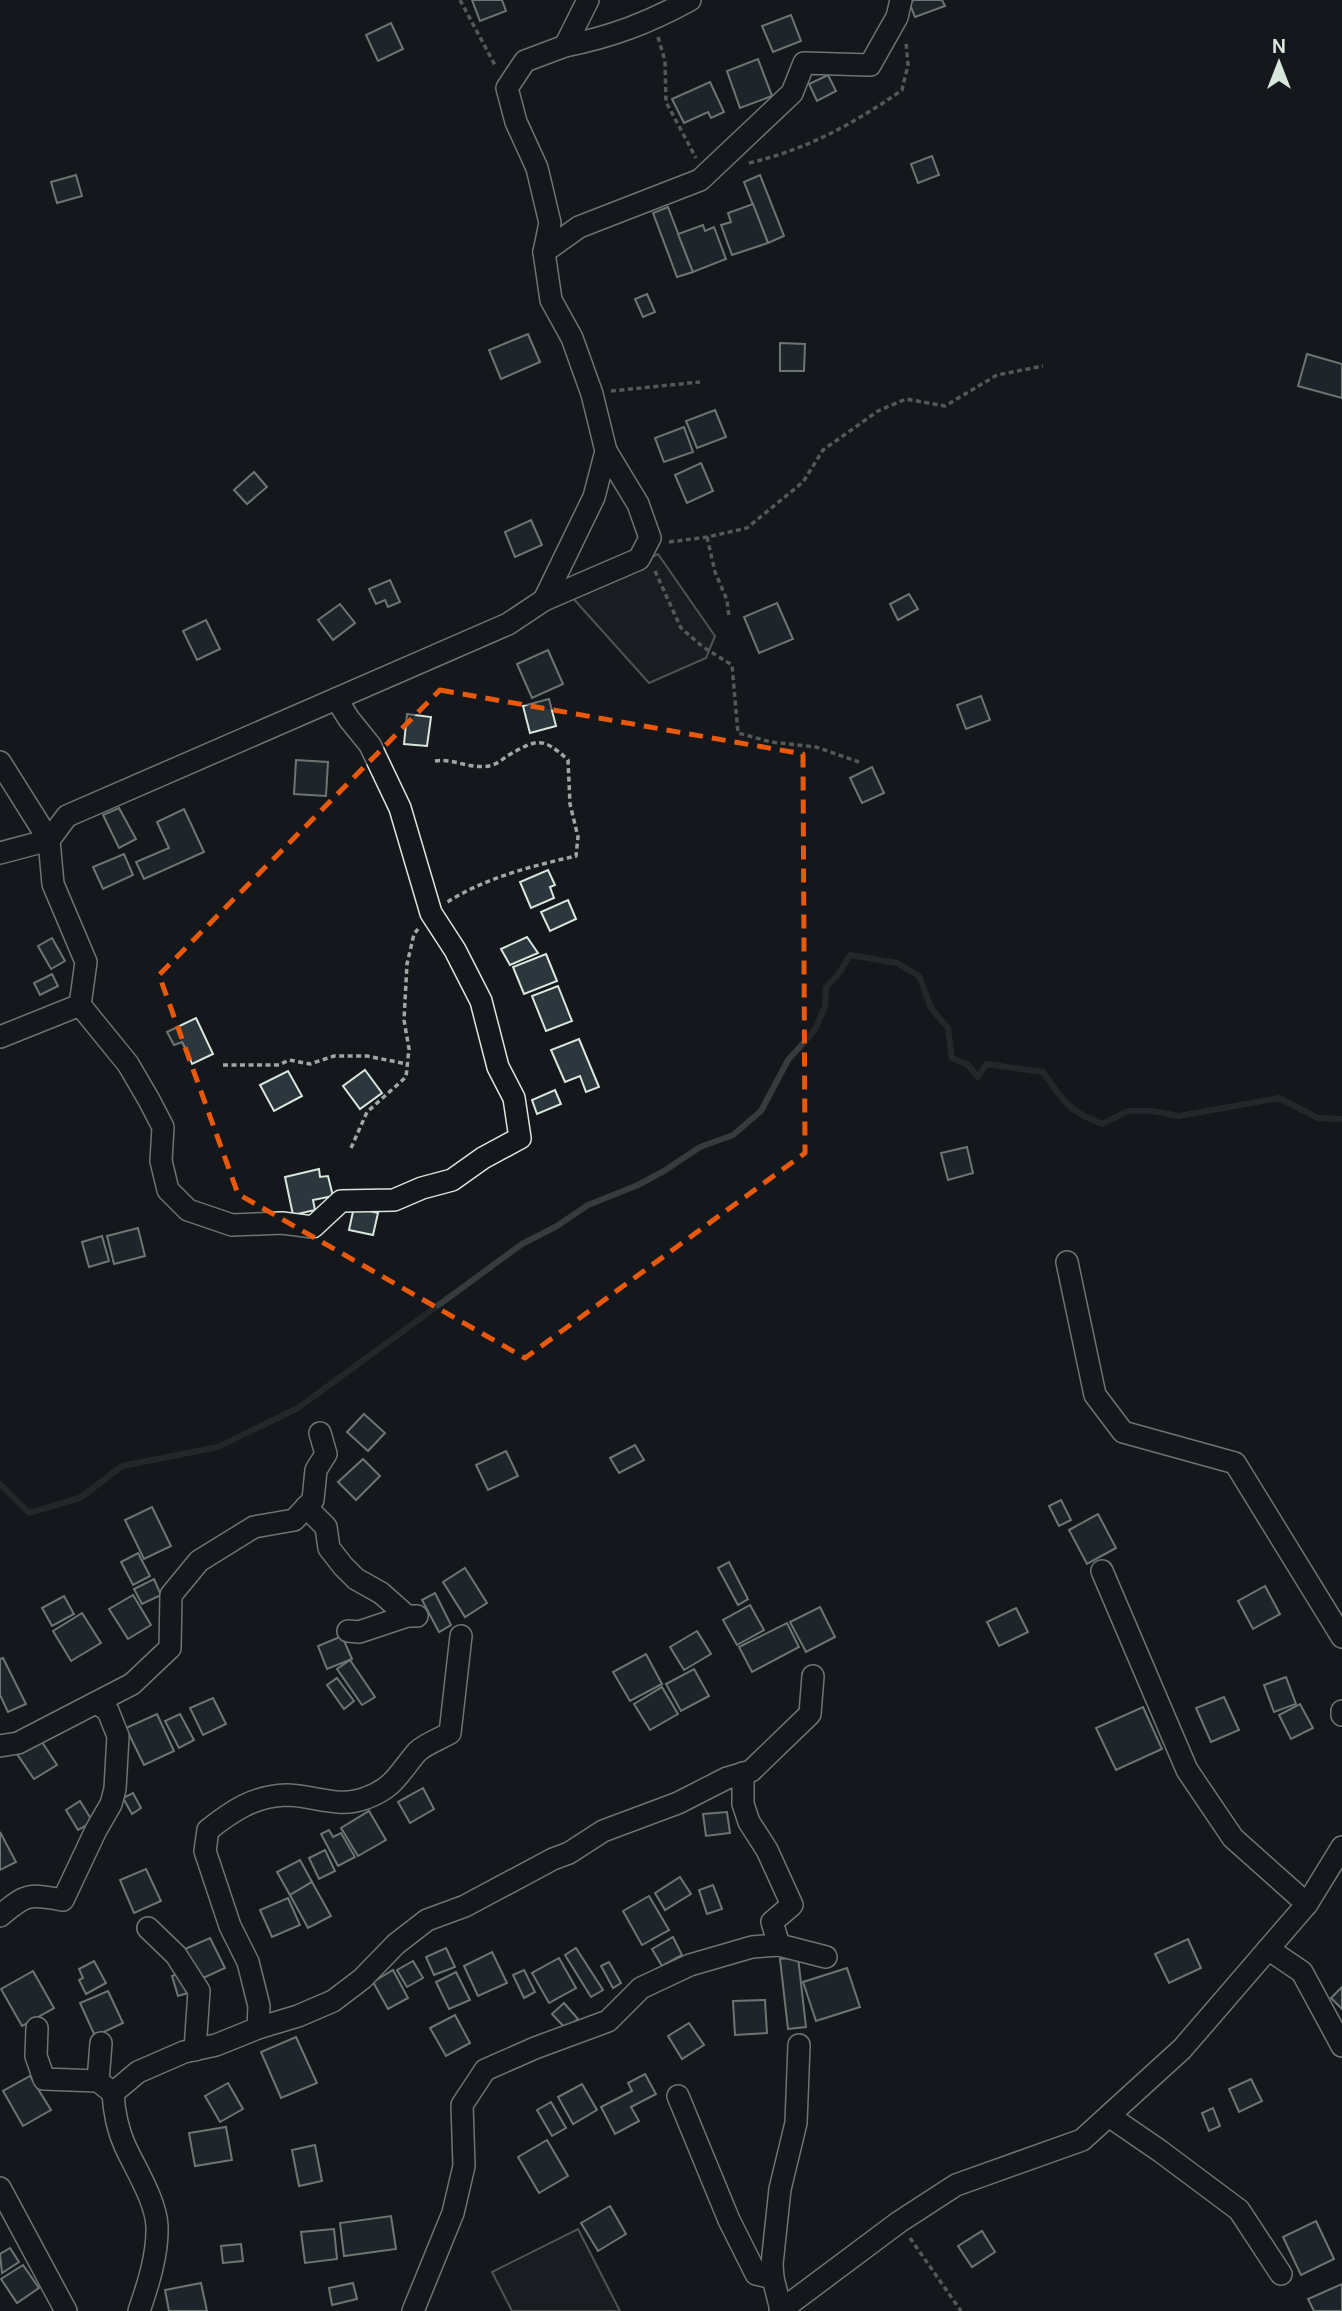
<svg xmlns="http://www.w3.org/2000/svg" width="1342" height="2311" font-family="'DM Sans',sans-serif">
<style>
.green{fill:#202428;stroke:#939e99;stroke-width:2}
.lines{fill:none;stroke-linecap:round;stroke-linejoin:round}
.stream{stroke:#363b3e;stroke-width:6}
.building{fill:#2c363c;stroke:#d8e6dc;stroke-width:2}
.minor-casing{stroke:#d8e6dc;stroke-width:24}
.path{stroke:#9da8a2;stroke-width:3.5;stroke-dasharray:5 3.5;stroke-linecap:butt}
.minor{stroke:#14181c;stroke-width:21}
.marked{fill:none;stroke:#e8590c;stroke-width:5;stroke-dasharray:14 9;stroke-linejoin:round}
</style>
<rect width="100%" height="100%" fill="#14181c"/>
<g class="green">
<polygon points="658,554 715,636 706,658 649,683 571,596"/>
<polygon points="578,2229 620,2311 512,2311 492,2272"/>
</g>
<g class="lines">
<path class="stream" d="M0,1484l29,29 51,-15 42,-32 96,-19 80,-39 224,-164 35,-18 31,-21 50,-20 26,-14 36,-24 33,-12 28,-24 27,-51 27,-30 10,-24 1,-19 14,-15 10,-17 47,8 22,13 12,32 17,20 4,30 16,7 10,12 8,-13 57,8c20,29 25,39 59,52l26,-13h24l27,5 100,-18 39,20 24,1"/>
</g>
<g class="building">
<polygon points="472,0 502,0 506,11 480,21"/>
<polygon points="914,0 942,0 945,6 915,17 909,2"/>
<polygon points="791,15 801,41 773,52 762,26"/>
<polygon points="391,23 403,49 378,61 366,35"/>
<polygon points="758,59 772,96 740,108 727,71"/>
<polygon points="828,75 836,91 817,101 809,84"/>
<polygon points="710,82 724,112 711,118 708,112 684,123 672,99"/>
<polygon points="932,156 939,175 918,183 911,164"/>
<polygon points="76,175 82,196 57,203 51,182"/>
<polygon points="760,175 784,236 768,243 744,182"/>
<polygon points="753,204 768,243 732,255 721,225 731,222 728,213"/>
<polygon points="668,207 693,272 677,277 653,213"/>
<polygon points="703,225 705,231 714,227 726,259 693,272 678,234"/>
<polygon points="647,294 655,312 643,317 635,299"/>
<polygon points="528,334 540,362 501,379 489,350"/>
<polygon points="780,343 805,344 804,371 780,371"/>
<polygon points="1307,354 1342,364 1342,398 1298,386"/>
<polygon points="715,410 726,437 697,448 686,421"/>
<polygon points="684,427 693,452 664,462 655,438"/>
<polygon points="701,463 713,491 687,503 675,475"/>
<polygon points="254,472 267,487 247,504 234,490"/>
<polygon points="531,520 542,545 515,557 505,532"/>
<polygon points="390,580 400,602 388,607 385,600 376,604 369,589"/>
<polygon points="909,594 918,609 898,620 890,604"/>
<polygon points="777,603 793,639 759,653 744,617"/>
<polygon points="340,604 355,623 333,640 318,620"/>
<polygon points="206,620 220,649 197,660 183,631"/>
<polygon points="548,650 563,684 532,698 517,664"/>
<polygon points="981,696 990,720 966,729 957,705"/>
<polygon points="549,699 556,726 530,733 523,706"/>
<polygon points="407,714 431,717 427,746 404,744"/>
<polygon points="296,760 328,762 326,796 294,794"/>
<polygon points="872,767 884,793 862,803 850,778"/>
<polygon points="119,808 136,839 119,848 103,815"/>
<polygon points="184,809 204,852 144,879 136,862 169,848 157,822"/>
<polygon points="124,854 133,875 103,889 93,867"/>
<polygon points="548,870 555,885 550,887 554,898 531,908 520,882"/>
<polygon points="568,900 576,919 550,931 541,912"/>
<polygon points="527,937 538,953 510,965 501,949"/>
<polygon points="52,938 65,961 51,969 38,946"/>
<polygon points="546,954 557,981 524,994 513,967"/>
<polygon points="52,974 58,986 40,995 34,983"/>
<polygon points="558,986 572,1021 546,1031 532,996"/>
<polygon points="196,1018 213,1054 192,1064 182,1042 174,1045 167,1032"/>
<polygon points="579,1039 599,1087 586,1092 580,1076 565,1082 551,1050"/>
<polygon points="365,1070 382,1093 360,1109 343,1086"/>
<polygon points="288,1071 302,1096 274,1111 260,1085"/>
<polygon points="555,1090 561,1104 537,1114 532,1100"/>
<polygon points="967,1147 973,1173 948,1180 941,1153"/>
<polygon points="319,1169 320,1177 328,1176 333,1196 313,1200 315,1210 293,1215 285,1177"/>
<polygon points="354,1207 378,1213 373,1235 349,1230"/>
<polygon points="138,1228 145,1256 114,1264 107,1236"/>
<polygon points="102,1236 109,1261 89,1267 82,1242"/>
<polygon points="364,1414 385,1433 368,1451 347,1432"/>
<polygon points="635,1445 644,1460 619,1473 610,1458"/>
<polygon points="506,1451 518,1476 488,1490 476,1465"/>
<polygon points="363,1459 380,1476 356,1500 338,1482"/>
<polygon points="1061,1500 1071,1520 1059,1526 1049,1506"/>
<polygon points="152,1507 171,1546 144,1559 125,1520"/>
<polygon points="1098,1514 1116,1548 1087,1564 1069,1530"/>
<polygon points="138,1553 150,1576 133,1585 121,1562"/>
<polygon points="729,1562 748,1599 738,1605 718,1568"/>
<polygon points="465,1568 487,1603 465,1617 443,1582"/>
<polygon points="154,1579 161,1595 142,1604 134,1589"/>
<polygon points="1265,1586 1280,1614 1253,1629 1238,1601"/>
<polygon points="435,1593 451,1625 439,1632 422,1600"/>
<polygon points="133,1595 151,1625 128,1639 109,1609"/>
<polygon points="64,1596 74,1614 52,1626 42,1608"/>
<polygon points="750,1605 764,1630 737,1645 723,1620"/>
<polygon points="820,1607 835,1637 806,1652 790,1622"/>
<polygon points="1016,1608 1028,1632 999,1646 987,1622"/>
<polygon points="82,1613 101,1643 71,1661 53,1631"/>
<polygon points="787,1623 799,1647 752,1672 739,1647"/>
<polygon points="697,1631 711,1654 684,1670 670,1647"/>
<polygon points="342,1636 352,1659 327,1669 318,1646"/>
<polygon points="646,1654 662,1684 630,1701 613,1672"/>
<polygon points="3,1658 26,1704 8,1712 0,1695 0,1659"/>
<polygon points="350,1660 375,1697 362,1705 337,1669"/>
<polygon points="694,1669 709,1696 681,1711 666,1684"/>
<polygon points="1286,1677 1296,1704 1274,1712 1264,1685"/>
<polygon points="337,1678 354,1701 344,1709 327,1685"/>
<polygon points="662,1687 678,1714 650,1730 634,1704"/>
<polygon points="1224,1697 1239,1730 1211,1742 1196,1708"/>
<polygon points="213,1698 226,1724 203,1735 190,1708"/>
<polygon points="1300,1704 1313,1728 1291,1739 1279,1715"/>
<polygon points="1143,1707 1162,1749 1116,1770 1096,1728"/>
<polygon points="157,1714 174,1751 144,1765 126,1728"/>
<polygon points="180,1714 194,1740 179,1748 165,1721"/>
<polygon points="40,1739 57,1765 34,1779 17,1754"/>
<polygon points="423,1788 434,1809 410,1823 398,1802"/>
<polygon points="133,1793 141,1808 132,1814 123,1798"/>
<polygon points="80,1801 93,1822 78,1830 66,1810"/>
<polygon points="369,1811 386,1840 358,1856 341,1828"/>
<polygon points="727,1812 730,1833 706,1836 703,1814"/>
<polygon points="329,1830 333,1837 341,1833 355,1857 338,1866 321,1834"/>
<polygon points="0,1832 16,1862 0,1870"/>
<polygon points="325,1850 335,1871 319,1879 309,1858"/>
<polygon points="300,1860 312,1882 290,1895 277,1872"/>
<polygon points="146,1869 161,1901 134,1913 120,1880"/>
<polygon points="680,1877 691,1894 665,1910 655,1893"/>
<polygon points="312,1882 331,1916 308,1928 290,1895"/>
<polygon points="713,1885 722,1909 707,1914 699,1890"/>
<polygon points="649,1896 669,1930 642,1945 623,1911"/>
<polygon points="288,1898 300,1925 272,1937 260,1910"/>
<polygon points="673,1937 682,1955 662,1966 652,1949"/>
<polygon points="210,1938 225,1968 199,1980 185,1949"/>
<polygon points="1188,1939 1201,1968 1169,1983 1155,1954"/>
<polygon points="446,1948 455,1967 434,1975 426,1957"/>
<polygon points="576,1948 603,1990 591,1997 565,1955"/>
<polygon points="492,1952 507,1983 478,1996 464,1966"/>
<polygon points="798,1957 806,2027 788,2029 780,1959"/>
<polygon points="559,1958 576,1988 549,2003 532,1973"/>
<polygon points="94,1961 106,1983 86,1994 79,1980 83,1978 79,1969"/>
<polygon points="413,1961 423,1978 407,1987 397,1970"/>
<polygon points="609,1962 621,1983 613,1988 601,1966"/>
<polygon points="847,1968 860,2007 816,2021 803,1982"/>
<polygon points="393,1970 408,1998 388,2009 373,1982"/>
<polygon points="524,1970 535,1992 524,1998 513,1975"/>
<polygon points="33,1971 54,2008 22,2026 1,1989"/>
<polygon points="185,1972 191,1992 178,1996 172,1976"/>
<polygon points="456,1972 470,2000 449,2009 436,1982"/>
<polygon points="1342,1987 1342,2009 1331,1998"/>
<polygon points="108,1991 123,2023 95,2036 80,2003"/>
<polygon points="765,2000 767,2033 735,2035 733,2001"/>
<polygon points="564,2003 578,2019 566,2029 552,2014"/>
<polygon points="455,2015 470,2043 446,2056 430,2028"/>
<polygon points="689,2023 704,2045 682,2059 668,2036"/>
<polygon points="296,2037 317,2083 281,2098 261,2052"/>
<polygon points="645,2074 656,2094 631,2107 639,2121 615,2134 601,2107 632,2091 628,2083"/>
<polygon points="30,2076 51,2110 23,2126 3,2091"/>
<polygon points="1251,2079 1262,2101 1239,2112 1229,2089"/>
<polygon points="228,2083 243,2109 220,2122 205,2096"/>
<polygon points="582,2084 597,2110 573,2124 558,2097"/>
<polygon points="551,2102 566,2128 552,2136 537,2110"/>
<polygon points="1213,2108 1220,2126 1209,2131 1202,2113"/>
<polygon points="226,2127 232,2160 195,2166 189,2133"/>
<polygon points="547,2140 568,2176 539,2193 518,2157"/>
<polygon points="315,2145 322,2181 299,2186 292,2150"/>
<polygon points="610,2206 626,2234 598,2251 581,2223"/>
<polygon points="391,2216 396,2249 344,2256 340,2223"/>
<polygon points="1316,2221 1334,2259 1301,2275 1283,2237"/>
<polygon points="334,2229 337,2259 305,2263 301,2232"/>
<polygon points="982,2231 995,2252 972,2267 958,2246"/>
<polygon points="241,2244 243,2261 223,2263 221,2246"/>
<polygon points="10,2248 19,2262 2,2273 0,2254"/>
<polygon points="23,2265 39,2288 17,2303 1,2279"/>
<polygon points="201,2283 207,2311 169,2311 165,2290"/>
<polygon points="353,2283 357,2299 332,2305 329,2288"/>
<polygon points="1342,2284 1342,2311 1314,2311 1308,2299"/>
</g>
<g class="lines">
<g class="minor-casing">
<g id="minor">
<path d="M565,46c46,-9 83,-23 125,-46"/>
<polyline points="544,252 550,223 537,168 516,122 507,88 525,61 565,46 588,0"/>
<polyline points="544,600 639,559 650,538 638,504 606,451"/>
<polyline points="0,762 49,840 0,853"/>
<polyline points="80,1005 128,1064 149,1100 163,1127 161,1161 168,1190 188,1210 232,1225 282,1223 313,1227 341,1201 394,1200 422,1188 452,1180 483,1158 520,1138 514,1098 498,1067 481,1001 455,950 431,913 400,808 370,745 349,719 337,700"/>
<polyline points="0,1037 80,1005 86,962 53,884 49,840 67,816 508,624 544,600 594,497 606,451 592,394 572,338 551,300 544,252 579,227 700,180 792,93 804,63 870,65 897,17 901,0"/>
<polyline points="1067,1262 1095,1395 1123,1432 1235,1463 1342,1637"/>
<polyline points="306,1507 326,1527 329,1548 343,1566 356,1579 381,1593 407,1616 417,1616"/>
<polyline points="1102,1571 1187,1770 1233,1838 1307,1904"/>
<polyline points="348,1631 359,1632 407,1616"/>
<polyline points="1342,1711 1342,1715"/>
<polyline points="0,1746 18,1743 132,1684 170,1648 171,1595 199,1561 254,1527 294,1520 313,1500 316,1470 326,1454 320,1433"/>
<polyline points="743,1773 743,1804 749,1822 767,1850 792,1905 772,1922 779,1945 826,1957"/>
<path d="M0,1916c27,-23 29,-22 63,-16l33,-70 15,-26 4,-15 3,-53 -10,-25 -11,-8"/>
<polyline points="148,1928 176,1955 199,1991 195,2050"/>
<polyline points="1268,1949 1302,1972 1342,2046"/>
<polyline points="37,2028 36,2056 44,2079 98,2081 113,2093"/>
<polyline points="258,2028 298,2016 333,2001 362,1979 396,1944 427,1920 465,1906 553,1859 569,1853 603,1831 678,1803 727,1778 751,1771 810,1714 813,1676"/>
<polyline points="98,2081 101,2043"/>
<polyline points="678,2096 729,2220 756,2274 773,2278"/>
<polyline points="1109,2116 1160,2151 1239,2210 1281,2274"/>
<polyline points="0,2188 66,2311"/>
<polyline points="781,2310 773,2278 772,2264 780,2189 796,2123 799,2045"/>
<path d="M139,2311c9,-26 19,-57 18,-85 -1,-25 -22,-58 -32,-80 -8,-18 -11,-34 -12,-53l25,-21 46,-20 32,-7 42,-17 1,-22 -11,-44 -18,-36 -25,-75 3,-21c24,-19 46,-34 78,-35 28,0 52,14 80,3 28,-10 33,-25 51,-46 8,-8 23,-13 33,-19l11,-97"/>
<polyline points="413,2311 453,2213 464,2166 462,2105 485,2070 535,2048 608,2021 641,1988 690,1965 752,1947 779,1945"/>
<polyline points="780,2311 899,2222 956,2185 1082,2140 1182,2049 1307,1904 1342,1847"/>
</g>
</g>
<g class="path">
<polyline points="460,0 496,67"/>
<polyline points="658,37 665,61 666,102 696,158"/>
<path d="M749,163c57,-13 106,-40 153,-73l6,-25 -2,-23"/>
<polyline points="611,391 700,382"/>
<polyline points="707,537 715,572 727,600 729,617"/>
<polyline points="669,542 707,537 747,528 803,482 823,450 878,411 906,399 945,406 997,375 1043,366"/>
<polyline points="655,571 681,628 703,647 732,665 738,733 771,742 816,747 859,762"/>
<path d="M435,761c20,-3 37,10 58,4 5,-2 10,-6 14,-9 30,-17 35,-20 61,4l2,44 8,33 -2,19c-44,10 -92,22 -130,47"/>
<polyline points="223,1065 279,1065 289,1060 310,1064 334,1056 367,1056 407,1064"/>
<polyline points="351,1148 367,1112 406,1077 409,1049 404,1020 407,964 414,934 418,929"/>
<polyline points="910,2238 961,2311"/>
</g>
<use href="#minor" class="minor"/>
</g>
<path d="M0 0H1342V2311H0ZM440,690l363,64 2,399 -280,205 -287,-164 -79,-219z" fill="#14181c" fill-opacity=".55" fill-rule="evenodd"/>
<path class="marked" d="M440,690l363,64 2,399 -280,205 -287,-164 -79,-219z"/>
<g transform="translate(1279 63)" stroke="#14181c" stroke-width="5" paint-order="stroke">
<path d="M0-5L12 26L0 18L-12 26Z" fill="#d8e6dc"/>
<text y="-10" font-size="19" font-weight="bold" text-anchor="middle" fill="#d8e6dc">N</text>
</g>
</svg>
